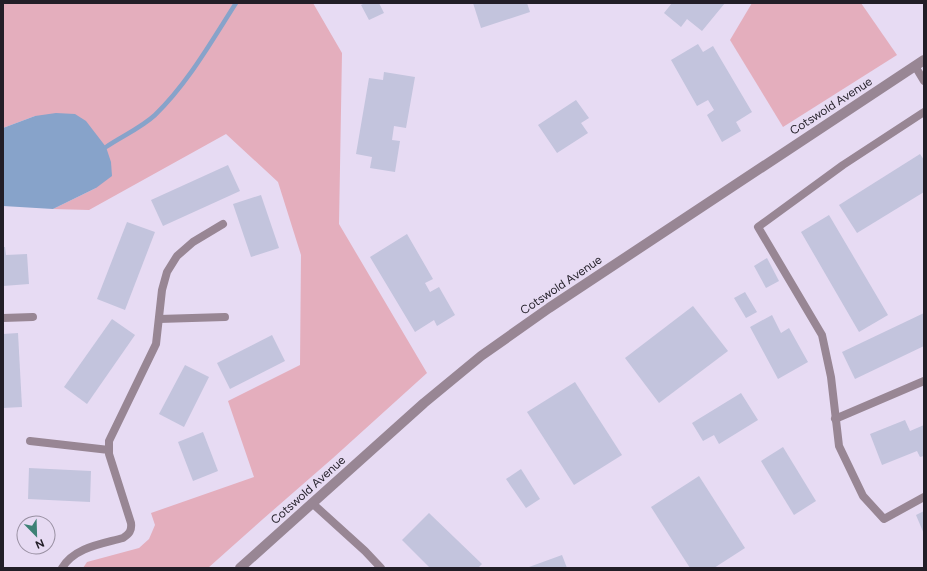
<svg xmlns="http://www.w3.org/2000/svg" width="927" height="571" font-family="Figtree,sans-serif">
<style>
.green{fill:#e4aebd}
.water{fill:#87a3ca}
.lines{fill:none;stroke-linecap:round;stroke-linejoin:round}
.stream{stroke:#87a3ca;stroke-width:4.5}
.building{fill:#c3c4dd}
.service{stroke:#988694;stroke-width:8}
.tertiary{stroke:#988694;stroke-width:10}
.labels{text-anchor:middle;stroke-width:4;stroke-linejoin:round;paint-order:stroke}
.street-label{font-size:12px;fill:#221e27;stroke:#e7dbf3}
</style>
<rect width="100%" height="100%" fill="#e7dbf3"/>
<g class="green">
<polygon points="3,3 313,3 342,53 339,224 427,373 333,458 263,519 208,568 83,568 87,562 139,548 149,539 155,525 151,513 254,477 228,401 300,365 301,255 278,182 226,134 89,210 53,209 96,188 35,116 3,128"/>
<polygon points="752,3 861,3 897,55 783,127 730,40"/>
</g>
<polygon class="water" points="56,113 75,114 86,121 106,147 111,162 112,176 96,188 53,209 3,206 3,128 35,116"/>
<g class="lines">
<path class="stream" d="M106,147c16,-11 35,-19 49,-32 33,-32 56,-73 81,-112"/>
</g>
<g class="building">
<polygon points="365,3 379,3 384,13 369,20 361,5"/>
<polygon points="473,3 527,3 530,12 481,28"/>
<polygon points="672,3 725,3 702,31 687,19 681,27 664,13"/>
<polygon points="698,44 703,52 713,46 752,112 736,122 741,131 722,142 707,115 714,110 708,100 697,106 671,60"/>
<polygon points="384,72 415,77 406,128 394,126 392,140 400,141 395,172 370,168 372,157 356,154 369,78 383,80"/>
<polygon points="576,100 589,118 581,123 588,133 557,153 538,125"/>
<polygon points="920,154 924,160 924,192 857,233 839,205"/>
<polygon points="228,165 240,191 163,226 151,200"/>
<polygon points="261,195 279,248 251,257 233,204"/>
<polygon points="829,215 888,315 859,332 801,232"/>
<polygon points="127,222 155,232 125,310 97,299"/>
<polygon points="407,234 433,279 425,283 430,292 439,287 455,315 437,326 434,320 415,332 370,257"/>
<polygon points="3,247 5,247 6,255 27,254 29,284 3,286"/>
<polygon points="767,258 779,281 766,288 754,266"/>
<polygon points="745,292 757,312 746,318 734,298"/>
<polygon points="693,306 728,351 659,403 625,358"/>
<polygon points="924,313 924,346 855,379 842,352"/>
<polygon points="772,315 781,333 789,328 808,362 778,379 750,327"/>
<polygon points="112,319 135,335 87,404 64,387"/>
<polygon points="18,333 22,407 3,408 3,334"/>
<polygon points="272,335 285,361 230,389 217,363"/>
<polygon points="185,365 209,377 184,427 159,414"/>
<polygon points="575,382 622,455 574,485 527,412"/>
<polygon points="741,393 758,420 719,444 714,435 703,441 692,423"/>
<polygon points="905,420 910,431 924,425 924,456 920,457 917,451 882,465 870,434"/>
<polygon points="203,432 218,471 193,481 178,442"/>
<polygon points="783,447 816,501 794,515 761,461"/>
<polygon points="29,468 91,471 90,502 28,499"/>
<polygon points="521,469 540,499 526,508 506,479"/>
<polygon points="699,476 745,548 714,568 690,568 651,507"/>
<polygon points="924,511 924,534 916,515"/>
<polygon points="429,513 482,564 478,568 430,568 402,540"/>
<polygon points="562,555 567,568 530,568 529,567"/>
</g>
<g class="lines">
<g class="service">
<polyline points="915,66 924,81"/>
<polyline points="924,112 843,165 758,227 822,335 831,377 839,446 863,496 884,519 924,497"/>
<polyline points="3,318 33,317"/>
<polyline points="159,319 225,317"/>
<polyline points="835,419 924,381"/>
<polyline points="30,441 109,450"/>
<polyline points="312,503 365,551 381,568"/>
<path d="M62,568c13,-21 40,-24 61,-30 6,-4 9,-7 8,-15l-22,-69v-13l47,-97 6,-54 5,-18 10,-16 16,-14 30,-18"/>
</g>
<polyline class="tertiary" points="240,568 424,403 481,356 549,308 924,60"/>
</g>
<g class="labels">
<g class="street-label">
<text transform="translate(831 106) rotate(-33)" y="4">Cotswold Avenue</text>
<text transform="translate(561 285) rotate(-34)" y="4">Cotswold Avenue</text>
<text transform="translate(308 490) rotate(-42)" y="4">Cotswold Avenue</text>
</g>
</g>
<rect width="927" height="571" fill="none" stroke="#221e27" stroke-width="8"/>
<g transform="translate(36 535) rotate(157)"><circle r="19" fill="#e7dbf3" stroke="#988fa1"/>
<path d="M0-3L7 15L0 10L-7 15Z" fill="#3d8175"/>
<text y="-6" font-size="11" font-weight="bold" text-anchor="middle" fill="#221e27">N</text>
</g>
</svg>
